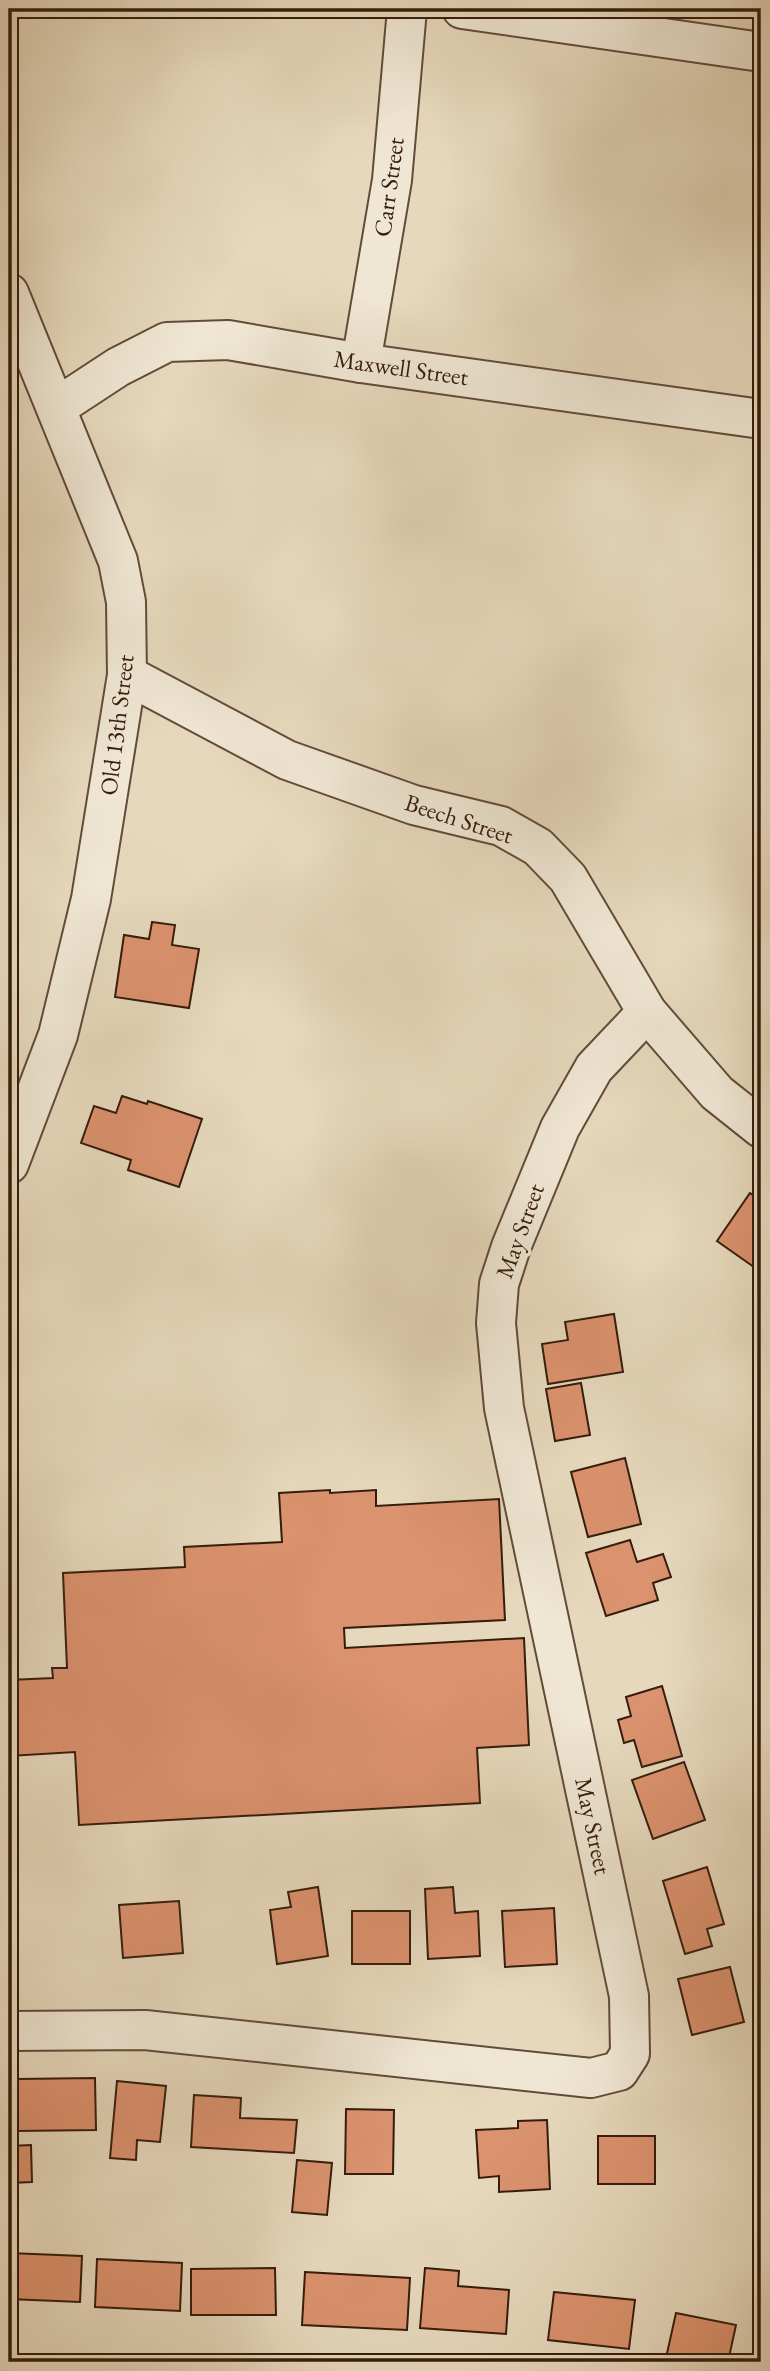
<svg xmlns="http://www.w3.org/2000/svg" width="770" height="2371" font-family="'EB Garamond',serif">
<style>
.building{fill:#db926e;stroke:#361c0d;stroke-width:2}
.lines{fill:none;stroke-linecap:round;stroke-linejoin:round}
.minor-casing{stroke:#624b39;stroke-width:42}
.minor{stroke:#efe6d3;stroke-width:38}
.labels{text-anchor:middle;stroke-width:7;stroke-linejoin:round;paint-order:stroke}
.street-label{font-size:24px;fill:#361c0d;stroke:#efe6d3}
</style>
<rect width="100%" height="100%" fill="#e6d8bc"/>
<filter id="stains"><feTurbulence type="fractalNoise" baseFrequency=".00286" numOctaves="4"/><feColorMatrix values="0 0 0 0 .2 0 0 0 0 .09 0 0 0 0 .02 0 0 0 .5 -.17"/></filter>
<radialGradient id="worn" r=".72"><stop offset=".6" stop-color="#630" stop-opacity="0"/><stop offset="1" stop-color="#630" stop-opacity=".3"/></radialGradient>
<g class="building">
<polygon points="152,922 175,925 172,945 199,949 189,1008 115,997 124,935 149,939"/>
<polygon points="122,1096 147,1104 148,1101 202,1119 179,1187 128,1170 131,1160 81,1143 94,1106 116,1113"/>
<polygon points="750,1193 761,1201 761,1272 717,1241"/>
<polygon points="614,1314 623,1372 548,1384 542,1344 568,1340 565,1322"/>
<polygon points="581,1383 590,1435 555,1441 546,1389"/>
<polygon points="625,1458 641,1524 588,1537 571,1472"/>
<polygon points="330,1490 330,1493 376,1490 376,1506 499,1499 505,1620 344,1628 345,1648 524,1638 529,1745 477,1748 480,1803 79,1825 75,1752 9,1756 9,1680 53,1678 52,1668 67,1668 63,1573 185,1567 184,1547 282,1542 279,1493"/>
<polygon points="630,1540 637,1562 663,1554 671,1577 653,1583 658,1600 606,1616 586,1553"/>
<polygon points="662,1686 682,1756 642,1767 634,1740 624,1743 618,1720 631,1716 626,1697"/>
<polygon points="684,1762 705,1820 653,1839 632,1780"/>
<polygon points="707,1867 724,1924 707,1929 712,1946 685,1954 663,1881"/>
<polygon points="318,1887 328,1956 277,1964 270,1910 291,1907 288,1892"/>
<polygon points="453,1887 455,1913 478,1911 480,1956 428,1959 425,1889"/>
<polygon points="179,1901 183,1953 123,1958 119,1905"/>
<polygon points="554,1908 557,1964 505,1967 502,1911"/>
<rect x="352" y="1911" width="58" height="53"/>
<polygon points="730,1967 744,2022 692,2035 678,1979"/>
<polygon points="95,2078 96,2130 17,2131 17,2079"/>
<polygon points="117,2081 166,2086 160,2142 137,2140 136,2160 110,2158"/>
<polygon points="194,2095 241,2098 240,2118 297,2120 294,2153 191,2147"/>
<polygon points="346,2109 394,2110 393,2174 345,2174"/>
<polygon points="547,2120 550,2189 499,2192 499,2176 479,2178 476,2130 518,2128 518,2121"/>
<rect x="598" y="2136" width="57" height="48"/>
<polygon points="31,2145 32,2182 9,2183 9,2146"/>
<polygon points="297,2160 332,2163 327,2215 292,2212"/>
<polygon points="9,2253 82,2256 80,2302 9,2299"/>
<polygon points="97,2259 182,2263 180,2311 95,2307"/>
<polygon points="275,2268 276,2315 191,2315 191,2269"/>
<polygon points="425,2268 459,2271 458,2286 509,2290 506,2334 420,2328"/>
<polygon points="305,2272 410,2278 407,2330 302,2325"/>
<polygon points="554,2292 635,2300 629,2349 548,2340"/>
<polygon points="676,2313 736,2325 728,2362 687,2362 666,2358"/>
</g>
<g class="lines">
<g class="minor-casing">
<g id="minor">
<polyline points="462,9 761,52"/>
<polyline points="9,293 118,561 126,602 127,675 91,899 58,1035 9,1164"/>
<polyline points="361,363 392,180 407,9"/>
<polyline points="57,407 118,367 167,342 228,340 361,363 761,419"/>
<polyline points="127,675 287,760 414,805 501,826 538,847 568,878 647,1012 717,1093 761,1128"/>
<polyline points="9,2031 145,2030 591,2078 619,2071 630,2054 629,1996 504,1408 496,1323 499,1284 511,1247 560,1128 594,1068 647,1012"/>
</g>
</g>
<use href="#minor" class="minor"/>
</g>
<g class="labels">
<g class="street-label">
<text transform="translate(389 187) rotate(-82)" y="8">Carr Street</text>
<text transform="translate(401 368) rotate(8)" y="8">Maxwell Street</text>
<text transform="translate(117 725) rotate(-83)" y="8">Old 13th Street</text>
<text transform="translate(459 819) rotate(18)" y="8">Beech Street</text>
<text transform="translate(520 1231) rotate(-70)" y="8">May Street</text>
<text transform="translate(593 1826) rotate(78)" y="8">May Street</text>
</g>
</g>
<rect width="770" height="2371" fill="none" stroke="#e6d8bc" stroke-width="35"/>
<rect x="10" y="10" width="749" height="2350" fill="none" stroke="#361c0d" stroke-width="3.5"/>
<rect x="18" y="18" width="735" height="2336" fill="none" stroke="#361c0d" stroke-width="2"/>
<rect width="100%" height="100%" filter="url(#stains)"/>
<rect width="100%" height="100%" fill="url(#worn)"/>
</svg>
